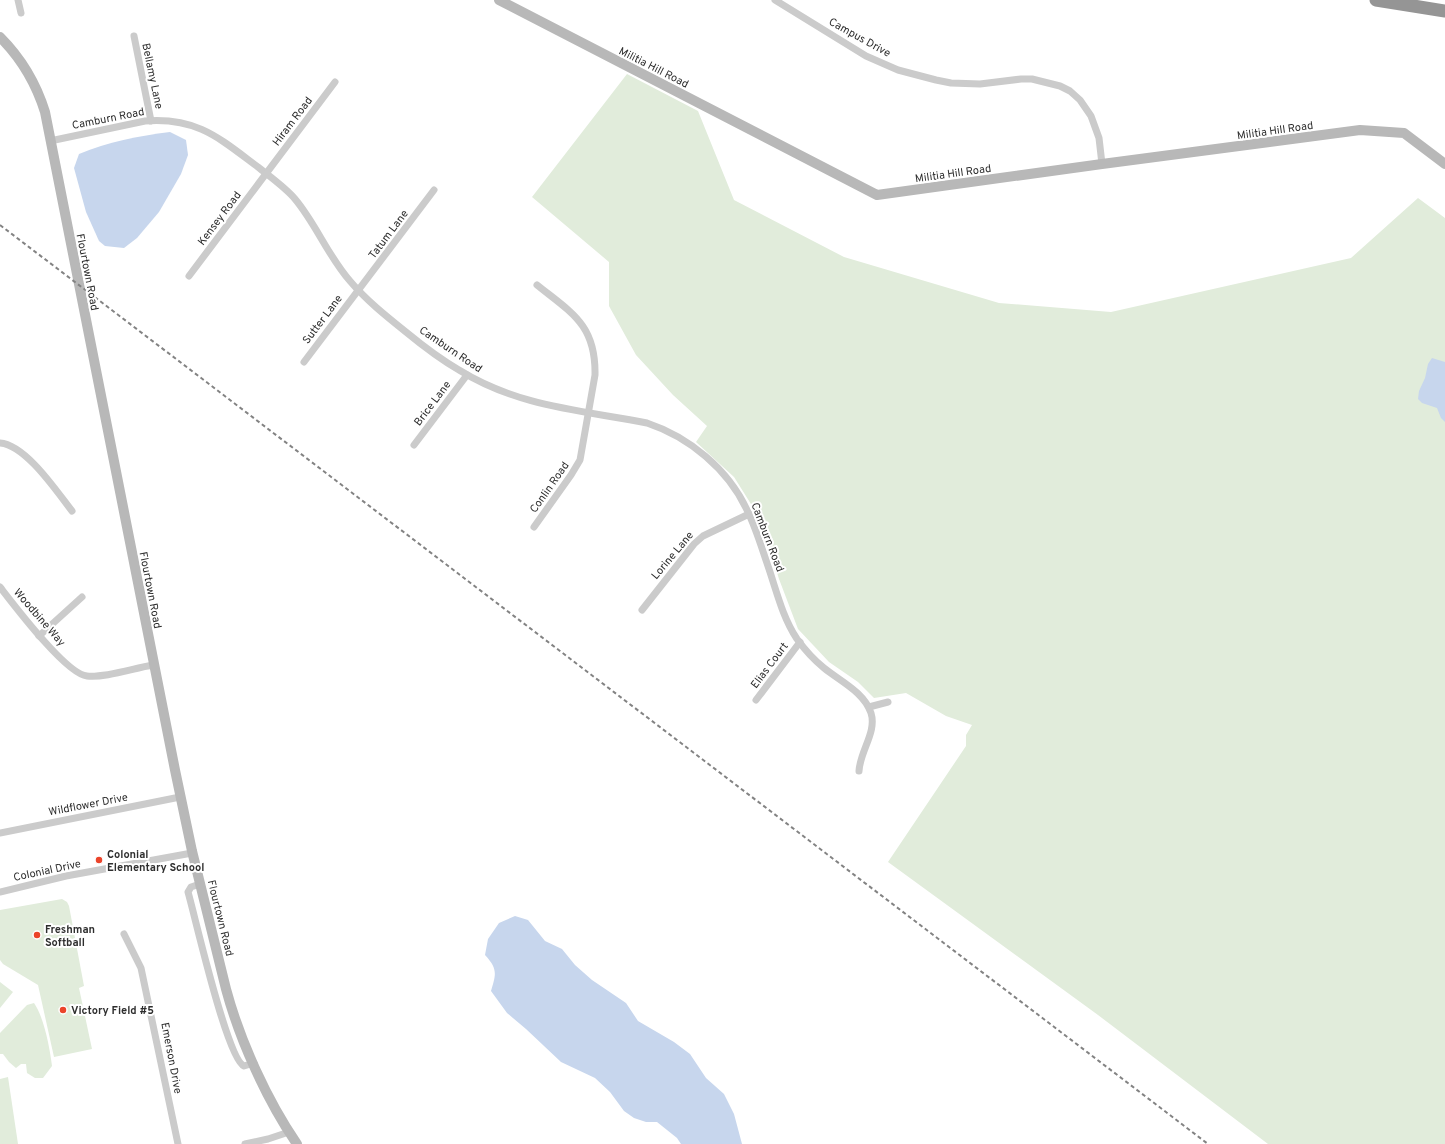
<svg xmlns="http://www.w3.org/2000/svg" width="1445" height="1144" font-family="Overpass,sans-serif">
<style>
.green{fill:#e1ecdb}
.water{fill:#c7d6ed}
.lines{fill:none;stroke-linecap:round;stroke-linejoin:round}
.street{stroke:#cbcbcb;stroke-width:7}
.secondary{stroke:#b8b8b8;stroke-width:10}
.highway{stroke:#959595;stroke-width:13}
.rail{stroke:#838383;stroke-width:2;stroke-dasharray:4 3;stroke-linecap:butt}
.poi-dot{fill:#eb442a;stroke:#fff;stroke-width:1.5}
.labels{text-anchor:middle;stroke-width:4;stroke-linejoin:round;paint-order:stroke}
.street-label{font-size:11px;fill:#2e2e2e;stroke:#fff}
.poi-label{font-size:11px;font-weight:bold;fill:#2e2e2e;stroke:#fff;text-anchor:start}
</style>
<rect width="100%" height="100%" fill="#fff"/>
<g class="green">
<polygon points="627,74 698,111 734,200 844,257 999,303 1111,312 1351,258 1418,198 1445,218 1445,1144 1268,1144 1098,1015 888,862 966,746 966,735 972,725 946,716 906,693 874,698 858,682 829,662 798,629 779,579 761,520 734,477 696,442 707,426 673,395 636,355 609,306 609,262 532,197"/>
<polygon points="62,899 67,902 69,906 84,986 79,988 92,1049 54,1057 38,985 3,964 0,960 0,910"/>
<polygon points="0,982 13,992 0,1008"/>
<path d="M34,1003c10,14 16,46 18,63l-9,12h-8l-8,-5 -1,-9h-5l-5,4 -7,-6 -6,-8h-3v-21l27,-28z"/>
<polygon points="8,1077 18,1144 0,1144 0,1079"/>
</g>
<g class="water">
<path d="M170,132l16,8 2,15 -7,19 -22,38 -22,26 -13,10 -19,-2 -6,-5 -13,-29 -12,-44 5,-14c29,-12 59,-18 91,-22z"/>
<polygon points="1432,358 1445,362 1445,422 1441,418 1437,408 1422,403 1418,399 1419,391 1425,378 1428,364"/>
<path d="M515,916l13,4 17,21 17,8 13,16 17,15 34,23 12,18 36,21 16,12 16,24 18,16 10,20 8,30h-61l-4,-6 -20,-16h-11l-12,-4 -10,-7 -14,-19 -15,-14 -34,-16 -35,-33 -19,-16 -16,-22c5,-17 7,-22 -6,-36l3,-16 11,-16z"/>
</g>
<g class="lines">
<g class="street">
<polyline points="18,0 21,13"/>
<polyline points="775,0 866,56 898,70 936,80 951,83 980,84 1021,79 1032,79 1060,86 1070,91 1080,100 1091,116 1099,138 1102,164"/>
<polyline points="134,36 151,121"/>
<path d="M50,141l95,-20c52,-4 74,17 113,46 11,9 28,21 37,32 21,25 33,57 55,82 16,19 36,35 56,51 17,14 34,27 53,38 60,37 121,40 188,53 42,14 81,46 100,87 9,18 15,39 22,59 8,24 14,49 28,70 8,11 17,21 27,29 16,13 40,24 47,45 6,19 -11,38 -12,58"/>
<polyline points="189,276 335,82"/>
<polyline points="304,362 434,190"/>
<path d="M0,443c26,2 57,49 72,68"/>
<polyline points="414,445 467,375"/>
<path d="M534,527l37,-52 9,-15 15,-85c1,-50 -23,-62 -58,-90"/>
<path d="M0,587c14,18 66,87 87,89 18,2 47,-8 66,-11"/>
<polyline points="642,610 694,544 703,536 749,514"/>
<polyline points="39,636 82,597"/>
<polyline points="756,700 800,642"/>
<polyline points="869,707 888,702"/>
<polyline points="0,833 180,797"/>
<path d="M200,884l-9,3 -3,5c7,24 39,167 56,174l10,-3"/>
<polyline points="0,892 66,876 192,853"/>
<polyline points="124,934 141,968 178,1144"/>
<polyline points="245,1144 268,1139 289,1132"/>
</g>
<g class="secondary">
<polyline points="499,0 877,195 1102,164 1360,130 1404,133 1445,164"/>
<path d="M0,37c22,22 36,46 45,75l130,658 17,81 34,138c14,52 41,111 71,155"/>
</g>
<polyline class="highway" points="1376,0 1445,11"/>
<polyline class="rail" points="0,225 1208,1144"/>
</g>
<g class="poi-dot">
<circle cx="99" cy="860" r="4"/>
<circle cx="37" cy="935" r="4"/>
<circle cx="63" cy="1010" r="4"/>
</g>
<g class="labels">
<g class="street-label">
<text transform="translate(860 37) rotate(29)" y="4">Campus Drive</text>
<text transform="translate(654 67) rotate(27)" y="4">Militia Hill Road</text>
<text transform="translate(153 76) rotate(78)" y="4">Bellamy Lane</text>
<text transform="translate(108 118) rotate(-11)" y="4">Camburn Road</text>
<text transform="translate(292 121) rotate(-53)" y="4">Hiram Road</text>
<text transform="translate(1275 130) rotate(-8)" y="4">Militia Hill Road</text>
<text transform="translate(953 173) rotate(-8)" y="4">Militia Hill Road</text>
<text transform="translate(219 218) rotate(-53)" y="4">Kensey Road</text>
<text transform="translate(388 234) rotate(-53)" y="4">Tatum Lane</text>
<text transform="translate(88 272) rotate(79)" y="4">Flourtown Road</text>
<text transform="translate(322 319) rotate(-53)" y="4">Sutter Lane</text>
<text transform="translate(451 349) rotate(34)" y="4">Camburn Road</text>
<text transform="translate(432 403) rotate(-53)" y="4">Brice Lane</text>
<text transform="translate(549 487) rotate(-55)" y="4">Conlin Road</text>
<text transform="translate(768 537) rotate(69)" y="4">Camburn Road</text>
<text transform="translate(672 555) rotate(-50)" y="4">Lorine Lane</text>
<text transform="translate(151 590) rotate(79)" y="4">Flourtown Road</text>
<text transform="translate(40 617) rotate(49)" y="4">Woodbine Way</text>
<text transform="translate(769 665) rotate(-53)" y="4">Elias Court</text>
<text transform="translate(88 804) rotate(-11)" y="4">Wildflower Drive</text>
<text transform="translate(47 870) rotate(-12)" y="4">Colonial Drive</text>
<text transform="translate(221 918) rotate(76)" y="4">Flourtown Road</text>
<text transform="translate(172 1058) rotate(79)" y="4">Emerson Drive</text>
</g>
<g class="poi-label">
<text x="107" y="858">Colonial<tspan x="107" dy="13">Elementary School</tspan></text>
<text x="45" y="933">Freshman<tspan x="45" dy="13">Softball</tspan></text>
<text x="71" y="1014">Victory Field #5</text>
</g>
</g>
</svg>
